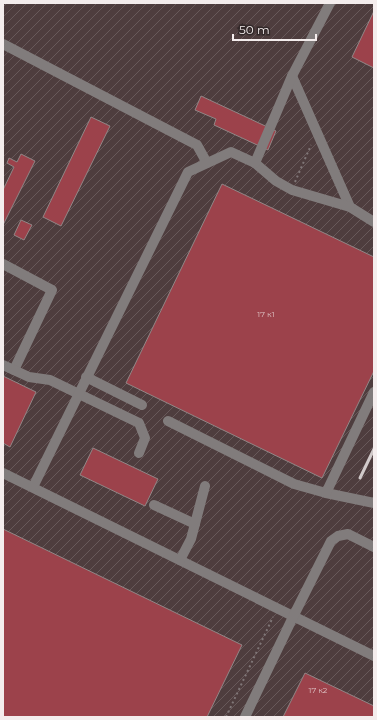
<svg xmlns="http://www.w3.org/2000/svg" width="377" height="720" font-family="Montserrat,sans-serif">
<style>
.industrial{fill:url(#industrial-furrows)}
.building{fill:#9c424b;stroke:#928686}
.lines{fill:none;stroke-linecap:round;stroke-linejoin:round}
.path{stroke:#807778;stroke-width:2;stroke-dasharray:2 3;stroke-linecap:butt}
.minor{stroke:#817c7c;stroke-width:10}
.rail{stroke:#d1caca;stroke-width:3}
.labels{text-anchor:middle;stroke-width:3;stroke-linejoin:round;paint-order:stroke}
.number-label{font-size:8px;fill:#dec2c4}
</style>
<defs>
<pattern id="industrial-furrows" width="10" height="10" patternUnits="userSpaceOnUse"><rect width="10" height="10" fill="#4e3d3e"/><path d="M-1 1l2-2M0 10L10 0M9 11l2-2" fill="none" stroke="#68595a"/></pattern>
</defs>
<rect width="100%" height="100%" fill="#3d3233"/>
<rect class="industrial" x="3" y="3" width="371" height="714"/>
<g class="building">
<polygon points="374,11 374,68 352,57"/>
<polygon points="201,96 276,131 268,150 214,125 216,119 195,110"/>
<polygon points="91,117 110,126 61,226 43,217"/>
<polygon points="21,154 35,161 3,225 3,190 14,167 7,163 9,158 17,162"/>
<polygon points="222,184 374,257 374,371 322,478 126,383"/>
<polygon points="21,220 32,225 24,240 14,235"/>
<polygon points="3,376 36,392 10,447 3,443"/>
<polygon points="93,448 158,479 145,506 80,475"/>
<polygon points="3,529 242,645 207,717 3,717"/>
<polygon points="305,673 374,706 374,717 283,717"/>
</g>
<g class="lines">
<g class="path">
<polyline points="295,182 311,145"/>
<polyline points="226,717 273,617"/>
</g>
<g class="minor">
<polyline points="3,44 197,145 207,163"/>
<polyline points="292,76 350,207 374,222"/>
<polyline points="255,163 276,181 292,190 350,207"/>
<polyline points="3,264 52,290 14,370"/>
<polyline points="3,365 29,377 50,380 139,423 145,438 139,453"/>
<polyline points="86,377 142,405"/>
<polyline points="168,421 294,484 326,493 374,503"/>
<polyline points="3,473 374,656"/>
<polyline points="33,487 188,172 231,152 255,163 292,76 330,3"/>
<polyline points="326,493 374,392"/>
<polyline points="154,505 195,524"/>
<polyline points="180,560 191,539 205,486"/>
<polyline points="245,717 293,617 331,541 338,536 348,534 374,547"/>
</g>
<polyline class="rail" points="360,478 374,449"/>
</g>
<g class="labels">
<g class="number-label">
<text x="266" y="317">17 к1</text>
<text x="318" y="693">17 к2</text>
</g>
</g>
<rect width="377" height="720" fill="none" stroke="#f4eded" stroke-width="8"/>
<path d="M233 34v6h83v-6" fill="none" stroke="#f4eded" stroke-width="2"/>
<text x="239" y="34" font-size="12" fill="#f4eded" stroke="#322829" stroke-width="3" paint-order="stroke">50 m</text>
</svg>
